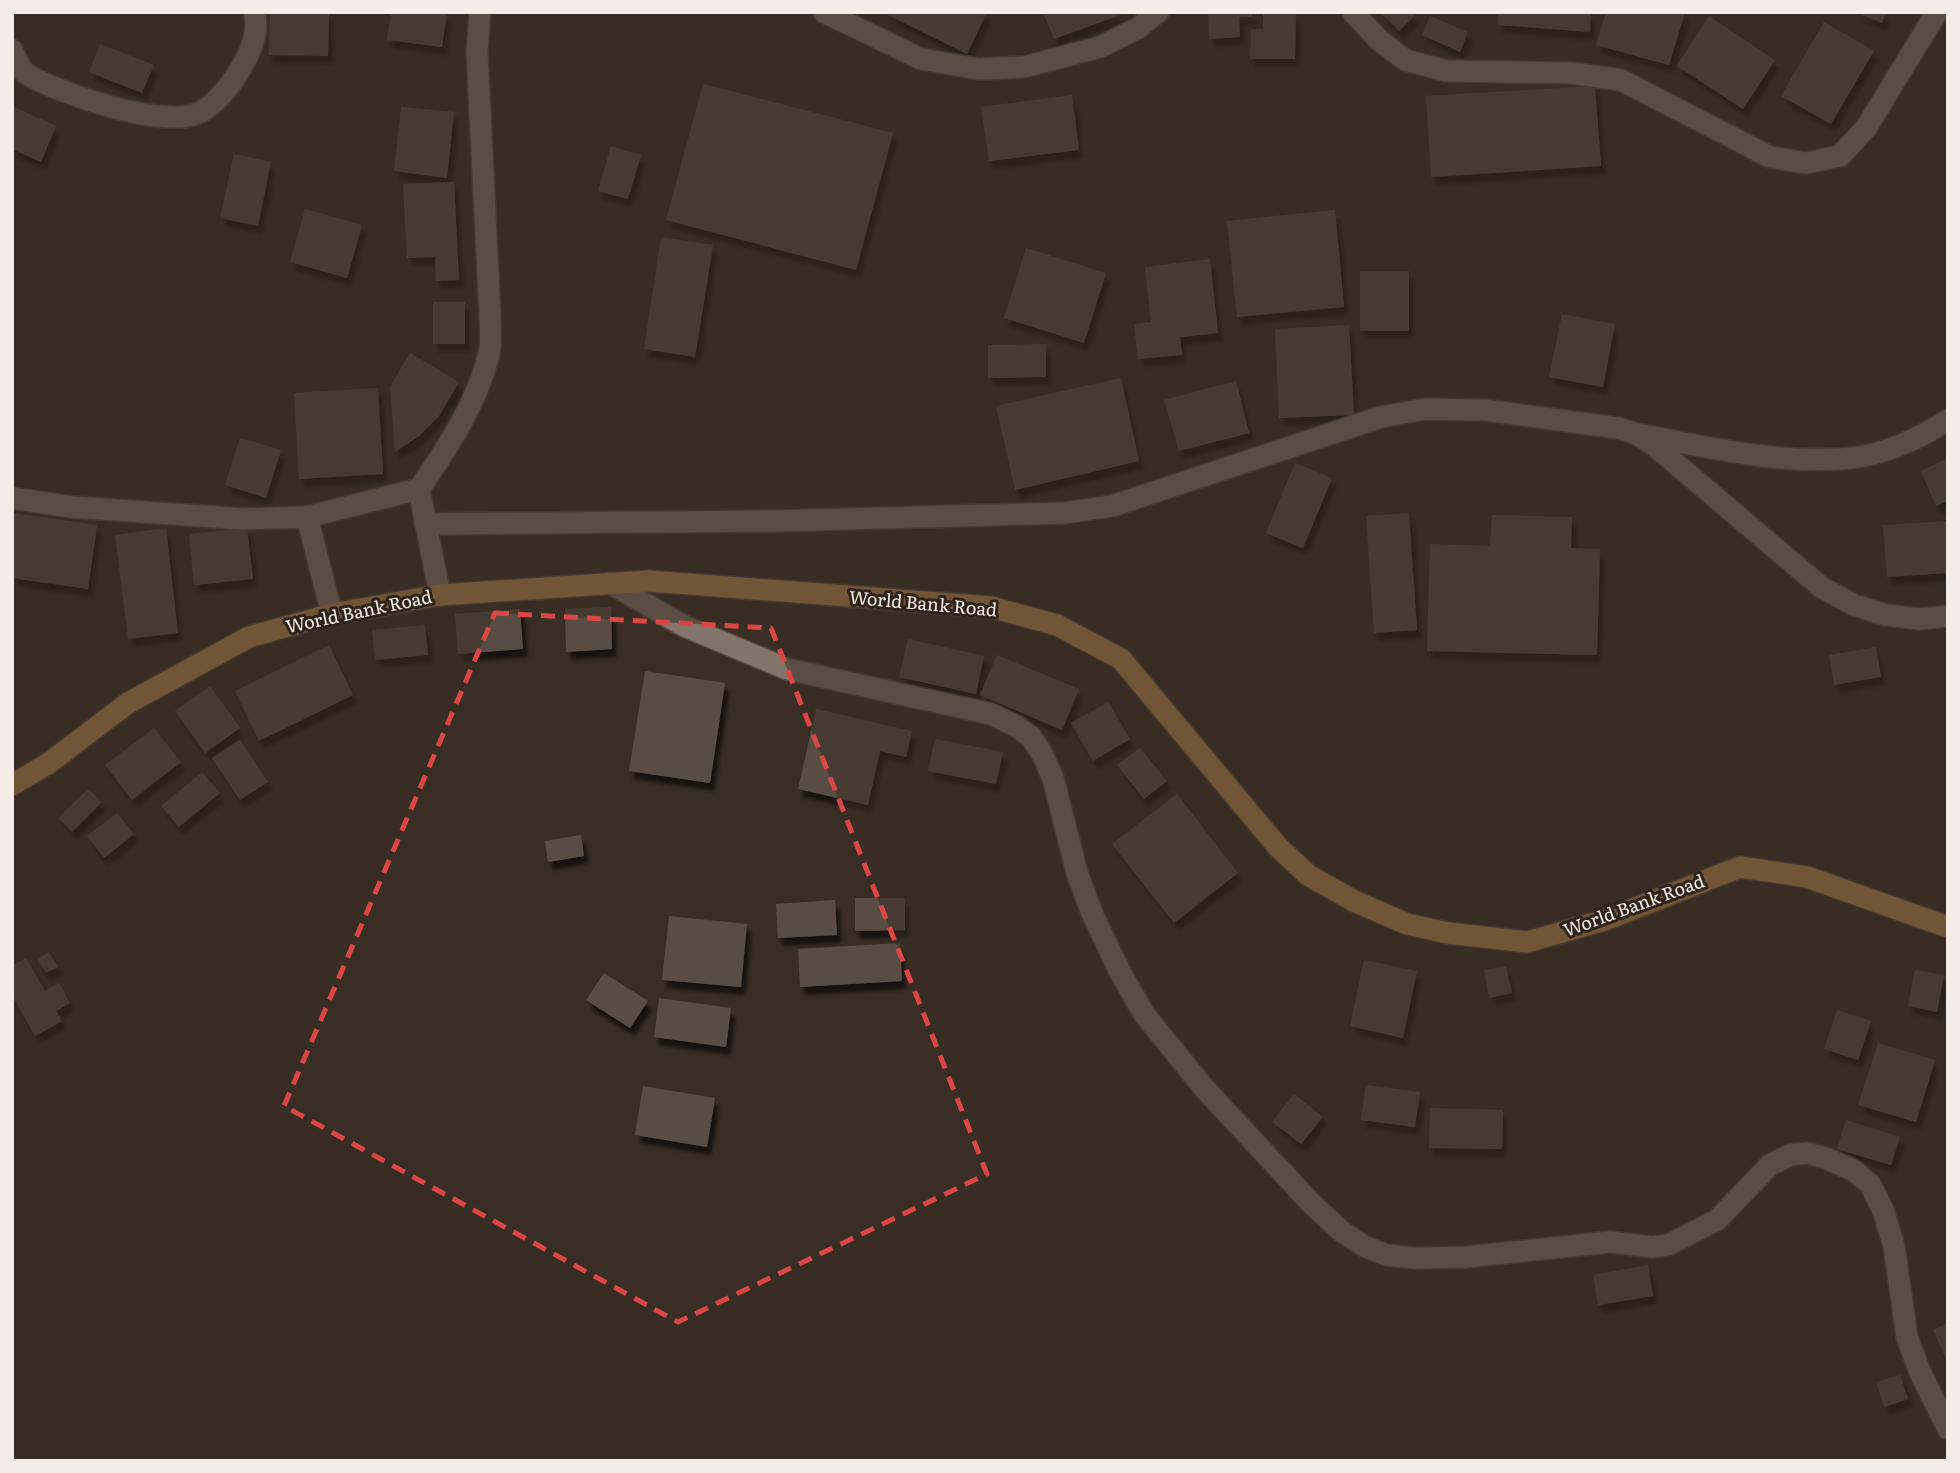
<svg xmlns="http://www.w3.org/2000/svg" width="1960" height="1473" font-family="Literata,serif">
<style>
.building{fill:#594d44;filter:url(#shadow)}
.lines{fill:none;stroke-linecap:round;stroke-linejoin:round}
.street-casing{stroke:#534a41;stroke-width:24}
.primary-casing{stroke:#534a41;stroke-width:24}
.street{stroke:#81746a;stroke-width:21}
.primary{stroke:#b7854f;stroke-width:21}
.marked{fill:none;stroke:#da4645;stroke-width:5;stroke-dasharray:14 9;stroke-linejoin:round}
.labels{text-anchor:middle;stroke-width:6;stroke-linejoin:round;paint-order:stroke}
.street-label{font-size:18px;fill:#f4ede7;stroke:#2e241b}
</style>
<defs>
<filter id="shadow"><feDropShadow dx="4.5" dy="8" stdDeviation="2" flood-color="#0009"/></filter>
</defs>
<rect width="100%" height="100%" fill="#392e25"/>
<g class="building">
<polygon points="270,12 329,12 328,56 269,55"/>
<polygon points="391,12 447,12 442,47 387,40"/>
<polygon points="882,12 987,12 967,54"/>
<polygon points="1043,12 1119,12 1120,15 1054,39"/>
<polygon points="1208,12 1252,12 1252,17 1239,17 1240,37 1209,39"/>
<polygon points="1263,12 1296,12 1295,59 1250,59 1251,29 1263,29"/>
<polygon points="1380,12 1418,12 1399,31"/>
<polygon points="1499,12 1591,12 1590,32 1498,25"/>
<polygon points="1606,12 1685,12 1669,65 1596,45"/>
<polygon points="1855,12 1886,12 1882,23"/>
<polygon points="1430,16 1468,32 1460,52 1422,35"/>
<polygon points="1709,16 1775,60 1743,109 1677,66"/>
<polygon points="1824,22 1874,51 1831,124 1781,96"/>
<polygon points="100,44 154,65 142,93 89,72"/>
<polygon points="703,84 893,133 856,270 666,220"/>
<polygon points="1595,86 1601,166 1431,177 1426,96"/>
<polygon points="1072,95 1079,150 989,161 981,107"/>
<polygon points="12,106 56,126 41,162 12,149"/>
<polygon points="401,107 454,112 447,178 394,171"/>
<polygon points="611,146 641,155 628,199 598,191"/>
<polygon points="234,154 271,162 258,226 220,218"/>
<polygon points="454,182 459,280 436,281 435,257 407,258 403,184"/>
<polygon points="305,209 362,225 347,278 290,262"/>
<polygon points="1335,210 1344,307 1237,317 1227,221"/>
<polygon points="661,237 713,245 695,357 644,349"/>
<polygon points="1026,248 1106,273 1084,343 1004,318"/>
<polygon points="1210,259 1218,333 1180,337 1182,355 1138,359 1134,324 1151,322 1145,267"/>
<rect x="1360" y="271" width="49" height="60"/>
<rect x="433" y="302" width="32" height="42"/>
<polygon points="1562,314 1615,324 1603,387 1549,377"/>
<polygon points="1349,325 1354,415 1279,418 1275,329"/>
<polygon points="1046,344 1046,377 988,378 988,345"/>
<polygon points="410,353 459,382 439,416 419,436 395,452 390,387"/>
<polygon points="1121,378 1139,461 1015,490 996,406"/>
<polygon points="1236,381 1249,433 1179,451 1164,400"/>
<polygon points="378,388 383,474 299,479 294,393"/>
<polygon points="240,438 281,450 266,498 225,485"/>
<polygon points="1948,458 1948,501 1936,506 1921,471"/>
<polygon points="1295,463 1332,478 1303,548 1266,533"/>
<polygon points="12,513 97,525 88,589 12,578"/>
<polygon points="1409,513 1417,630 1374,633 1366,516"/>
<polygon points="1492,515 1572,517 1571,548 1600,549 1597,655 1427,651 1430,544 1490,546"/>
<polygon points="1948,521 1948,573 1887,577 1883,525"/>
<polygon points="166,528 178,633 128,639 115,535"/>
<polygon points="247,528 253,579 194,585 189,534"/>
<polygon points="611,607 612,649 566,652 565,609"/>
<polygon points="520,609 523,649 458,654 455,614"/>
<polygon points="425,625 428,655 375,660 372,630"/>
<polygon points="908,639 984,656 976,694 899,677"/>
<polygon points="329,645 353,695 259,741 235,691"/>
<polygon points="1876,647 1881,677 1834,685 1829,655"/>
<polygon points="997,655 1079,689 1062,730 980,695"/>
<polygon points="645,671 725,683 710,783 629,771"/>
<polygon points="210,686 240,728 205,753 175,711"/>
<polygon points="1108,702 1130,739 1093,761 1071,723"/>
<polygon points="816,709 912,731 906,757 880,751 868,805 798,789"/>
<polygon points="154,728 181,762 132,800 105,765"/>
<polygon points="935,739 1003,752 996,784 928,771"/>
<polygon points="240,740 268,782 240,800 212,758"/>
<polygon points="1140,748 1167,781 1144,799 1117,765"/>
<polygon points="202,772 220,793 179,827 161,806"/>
<polygon points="88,789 102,802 72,832 58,818"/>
<polygon points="1177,794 1238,873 1174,923 1112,844"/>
<polygon points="117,813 134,834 104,858 87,836"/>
<polygon points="581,835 584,856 548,862 545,841"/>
<polygon points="855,898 905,898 905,930 855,931"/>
<polygon points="835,900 837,935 778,938 776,904"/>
<polygon points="669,916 747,924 741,987 662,980"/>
<polygon points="900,943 902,981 800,987 798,949"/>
<polygon points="49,952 58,967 46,973 38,959"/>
<polygon points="26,958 45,991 59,983 70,1003 56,1011 62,1021 35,1036 12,995 12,966"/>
<polygon points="1364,960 1417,971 1403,1038 1350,1026"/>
<polygon points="1506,966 1512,993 1489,998 1484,970"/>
<polygon points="1915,970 1944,975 1937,1012 1908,1006"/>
<polygon points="604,973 648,1001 630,1028 586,1000"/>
<polygon points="659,998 731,1008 726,1047 654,1037"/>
<polygon points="1837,1010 1871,1021 1858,1060 1824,1049"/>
<polygon points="1878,1043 1935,1060 1916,1122 1858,1105"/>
<polygon points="1366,1085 1420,1092 1415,1127 1361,1120"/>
<polygon points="643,1086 715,1098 707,1147 635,1135"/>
<polygon points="1294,1094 1323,1117 1301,1144 1272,1122"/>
<polygon points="1430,1108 1503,1110 1502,1149 1429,1148"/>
<polygon points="1846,1120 1900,1137 1891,1165 1837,1149"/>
<polygon points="1648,1265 1653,1296 1598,1305 1593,1275"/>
<polygon points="1948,1323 1948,1363 1933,1330"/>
<polygon points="1900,1375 1908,1399 1884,1407 1876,1382"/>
</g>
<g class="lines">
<g class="street-casing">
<g id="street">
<polyline points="824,12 921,59 979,69 1024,67 1100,47 1138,28 1158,12"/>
<polyline points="1353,12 1379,40 1405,60 1447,71 1571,73 1621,80 1770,157 1806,163 1840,156 1866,128 1937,12"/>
<path d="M12,50c4,7 7,18 13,23 31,20 143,58 176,39 23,-13 49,-52 54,-78 2,-7 0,-15 0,-22"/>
<path d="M1643,435c68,13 139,30 209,23 33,-4 68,-20 96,-38"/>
<polyline points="419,489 440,595"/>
<path d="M12,498l60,9 172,12 63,-2 112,-28c29,-42 58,-86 70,-135 3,-12 1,-26 1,-39l-13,-263 3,-40"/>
<polyline points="307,517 332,614"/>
<polyline points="425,524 775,521 1064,513 1112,506 1381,417 1426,409 1485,410 1618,428 1637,434 1655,446 1821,587 1854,605 1886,615 1919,619 1948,616"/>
<polyline points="610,583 684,626 787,669 991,714 1016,726 1031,737 1042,754 1053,778 1077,873 1092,913 1119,970 1144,1014 1204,1088 1310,1202 1341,1231 1364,1246 1386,1255 1415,1258 1466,1257 1610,1242 1652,1247 1668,1245 1717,1220 1770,1165 1790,1155 1807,1153 1825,1158 1853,1170 1870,1184 1883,1210 1894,1246 1907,1337 1920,1372 1948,1429"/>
</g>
</g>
<g class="primary-casing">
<polyline id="primary" points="12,785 49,763 128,703 249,637 332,614 440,595 649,581 991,607 1057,625 1121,659 1278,847 1308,875 1354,901 1407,924 1448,933 1527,942 1605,920 1740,867 1807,877 1948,927"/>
</g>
<use href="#street" class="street"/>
<use href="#primary" class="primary"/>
</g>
<path d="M0 0H1960V1473H0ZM495,613l276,15 216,546 -309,148 -394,-216z" fill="#392e25" fill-opacity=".55" fill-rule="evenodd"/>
<path class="marked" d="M495,613l276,15 216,546 -309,148 -394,-216z"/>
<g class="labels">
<g class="street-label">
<text transform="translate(923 604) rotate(5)" y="6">World Bank Road</text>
<text transform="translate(359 612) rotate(-12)" y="6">World Bank Road</text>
<text transform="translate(1634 906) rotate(-20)" y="6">World Bank Road</text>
</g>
</g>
<rect width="1960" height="1473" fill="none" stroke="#f4ede7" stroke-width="28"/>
</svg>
